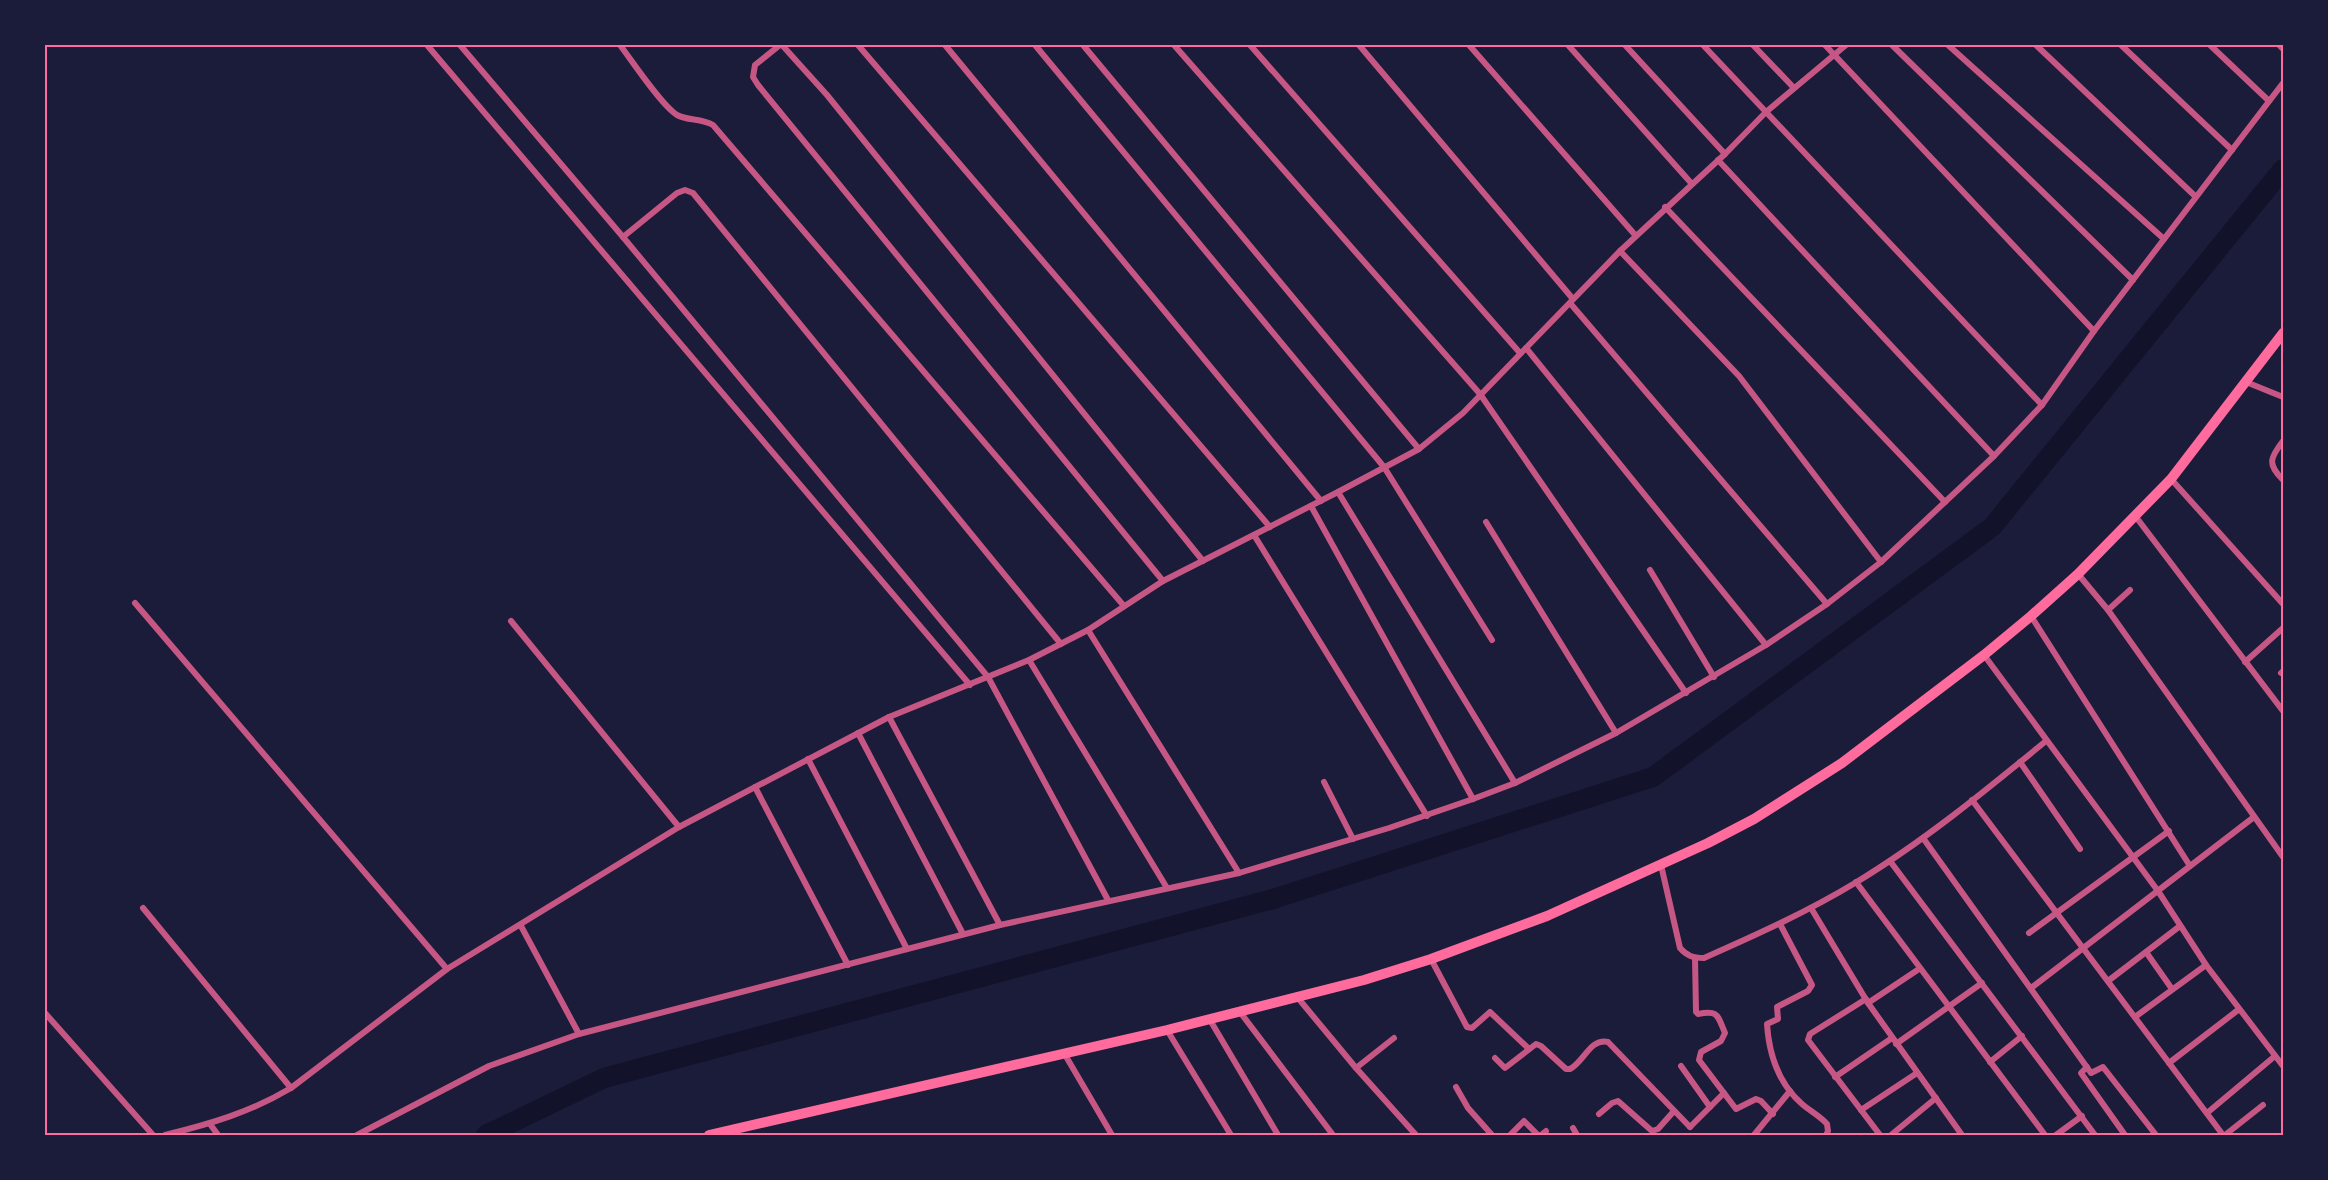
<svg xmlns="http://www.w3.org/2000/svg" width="2328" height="1180" font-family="'Work Sans',sans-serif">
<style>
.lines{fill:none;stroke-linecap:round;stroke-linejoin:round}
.canal{stroke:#12122b;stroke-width:20}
.minor{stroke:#c65784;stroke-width:6}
.secondary{stroke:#ff6b9d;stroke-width:10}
.neatline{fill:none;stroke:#ff6b9d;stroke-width:2}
</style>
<rect width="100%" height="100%" fill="#1b1b3a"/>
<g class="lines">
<polyline class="canal" points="486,1135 604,1078 1273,899 1653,777 1992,527 2283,169"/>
<g class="minor">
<polyline points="427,45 970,685"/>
<polyline points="460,45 623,237 988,677 1108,900"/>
<path d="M620,45c12,16 42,61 57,70 11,6 24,3 36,10l411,481"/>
<polyline points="780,45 755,65 753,77 758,85 1163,581"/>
<polyline points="782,45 827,95 1203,561"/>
<polyline points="858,45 1270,527"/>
<polyline points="945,45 1321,501"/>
<polyline points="1035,45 1384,467 1492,640"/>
<polyline points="1083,45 1419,449"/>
<polyline points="1174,45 1480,394 1686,693"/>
<polyline points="1250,45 1520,353"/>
<polyline points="1359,45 1573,299"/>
<polyline points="1469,45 1636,236"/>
<polyline points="1568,45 1692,184"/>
<polyline points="1625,45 1725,154"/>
<polyline points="1703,45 2042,405"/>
<polyline points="1753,45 1794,88"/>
<polyline points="1825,45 2094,331"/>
<polyline points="1892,45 2133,280"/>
<polyline points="1948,45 2164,239"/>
<polyline points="2036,45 2196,197"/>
<polyline points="2121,45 2232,150"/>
<polyline points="2210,45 2269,101"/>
<polyline points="2279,45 2283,49"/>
<polyline points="1718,160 1994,456"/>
<polyline points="1665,207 1945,502"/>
<polyline points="623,237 677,193 685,190 693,193 1061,644"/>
<polyline points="1620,251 1739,376 1881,562"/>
<polyline points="1570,303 1827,604"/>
<polyline points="1526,348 1766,645"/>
<polyline points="2246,382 2283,397"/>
<path d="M2283,441c-13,17 -16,23 0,39"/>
<polyline points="2171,479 2283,604"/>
<polyline points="1338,492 1515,783"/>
<polyline points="1311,506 1473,799"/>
<polyline points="2136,517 2283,711"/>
<polyline points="1486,522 1616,733"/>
<polyline points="1254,535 1427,816"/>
<polyline points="1650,570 1714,677"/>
<polyline points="2078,574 2108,610 2283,857"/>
<polyline points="135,603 447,969"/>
<polyline points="2108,610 2130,590"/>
<polyline points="2031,616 2190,866"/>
<polyline points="511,621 679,827"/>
<polyline points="1088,630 1239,873"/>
<polyline points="1984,655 2158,891 2206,965 2283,1066"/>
<polyline points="1029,660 1167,888"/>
<polyline points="2245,662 2283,628"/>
<polyline points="2281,673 2283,671"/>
<polyline points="889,717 1000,925"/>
<polyline points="858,733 963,934"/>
<polyline points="808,759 907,949"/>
<polyline points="2020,762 2080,849"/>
<polyline points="1324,782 1353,839"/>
<polyline points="755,787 848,965"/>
<polyline points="1972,800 2223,1135"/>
<polyline points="1923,838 2091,1073 2103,1067 2156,1135"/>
<polyline points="1890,861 2095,1135"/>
<path d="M1661,865l19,83c7,8 13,10 24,10 52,-23 103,-46 151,-75 68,-41 130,-92 191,-142"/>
<polyline points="1856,882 2045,1135"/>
<polyline points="143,908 291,1088"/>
<polyline points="1811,908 1868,1003 1962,1135"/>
<path d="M1780,924l32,61 -4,6 -31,16 1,12 -11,5c2,30 12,60 35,80 8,7 18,12 25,20l1,7 -2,4"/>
<polyline points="521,926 579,1034"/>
<polyline points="2029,933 2169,831"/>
<polyline points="2146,952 2172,989"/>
<path d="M1695,958l1,54 2,2c21,-4 19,1 27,19l-4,8 -20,11 -2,8 37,49 20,-10 5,2 12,13"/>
<polyline points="1431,959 1467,1027 1472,1028 1490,1012 1529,1049"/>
<polyline points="2108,981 2180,926"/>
<polyline points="2031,988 2254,817"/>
<polyline points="1298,998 1356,1068 1416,1135"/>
<polyline points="1866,999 1810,1034 1808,1040 1880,1135"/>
<polyline points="1868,1003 1919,969"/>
<polyline points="1240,1012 1333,1135"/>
<polyline points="45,1013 153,1135"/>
<polyline points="2135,1017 2206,965"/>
<polyline points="1210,1020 1278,1135"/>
<polyline points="1167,1030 1231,1135"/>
<polyline points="1896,1044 1982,983"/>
<polyline points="1064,1053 1112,1135"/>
<path d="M1495,1058l10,10 31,-24 5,2 25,23h4c14,-7 20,-31 38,-27l82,85"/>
<polyline points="1990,1062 2022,1036"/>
<polyline points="2169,1063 2238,1010"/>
<polyline points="1681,1066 1710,1107"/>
<polyline points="2087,1067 2081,1073 2125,1135"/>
<polyline points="1356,1068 1394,1038"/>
<polyline points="1835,1077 1892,1038"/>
<polyline points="1456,1087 1468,1108 1492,1135"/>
<polyline points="1861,1110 1917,1073"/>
<polyline points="2207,1113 2275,1056"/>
<polyline points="1599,1114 1612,1103 1618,1101 1652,1131 1658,1129 1674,1111"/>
<polyline points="210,1124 218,1135"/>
<polyline points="1690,1127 1724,1093"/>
<polyline points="1573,1128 1577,1135"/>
<path d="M165,1135c45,-11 86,-23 126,-47l156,-119 232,-142 210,-110 140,-57 59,-30 75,-49 175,-89 81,-43 44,-36 157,-162 105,-97 41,-42 80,-67"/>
<polyline points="357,1135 489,1066 579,1034 1000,925 1239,873 1389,828 1473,799 1515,783 1616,733 1766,645 1827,604 1881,562 1994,456 2042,405 2094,331 2283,83"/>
<polyline points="1510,1135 1524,1121 1538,1135"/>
<polyline points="1541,1135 1546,1131"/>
<polyline points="1754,1135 1790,1091"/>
<polyline points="1891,1135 1936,1098"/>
<polyline points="2056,1135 2082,1116"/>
<polyline points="2225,1135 2263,1105"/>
</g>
<polyline class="secondary" points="709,1135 1167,1030 1364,980 1431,959 1547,916 1708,843 1754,819 1842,763 1984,655 2031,616 2078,574 2171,479 2283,333"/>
</g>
<rect width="2328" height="1180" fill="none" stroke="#1b1b3a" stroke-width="93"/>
<rect x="46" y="46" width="2236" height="1088" class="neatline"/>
</svg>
